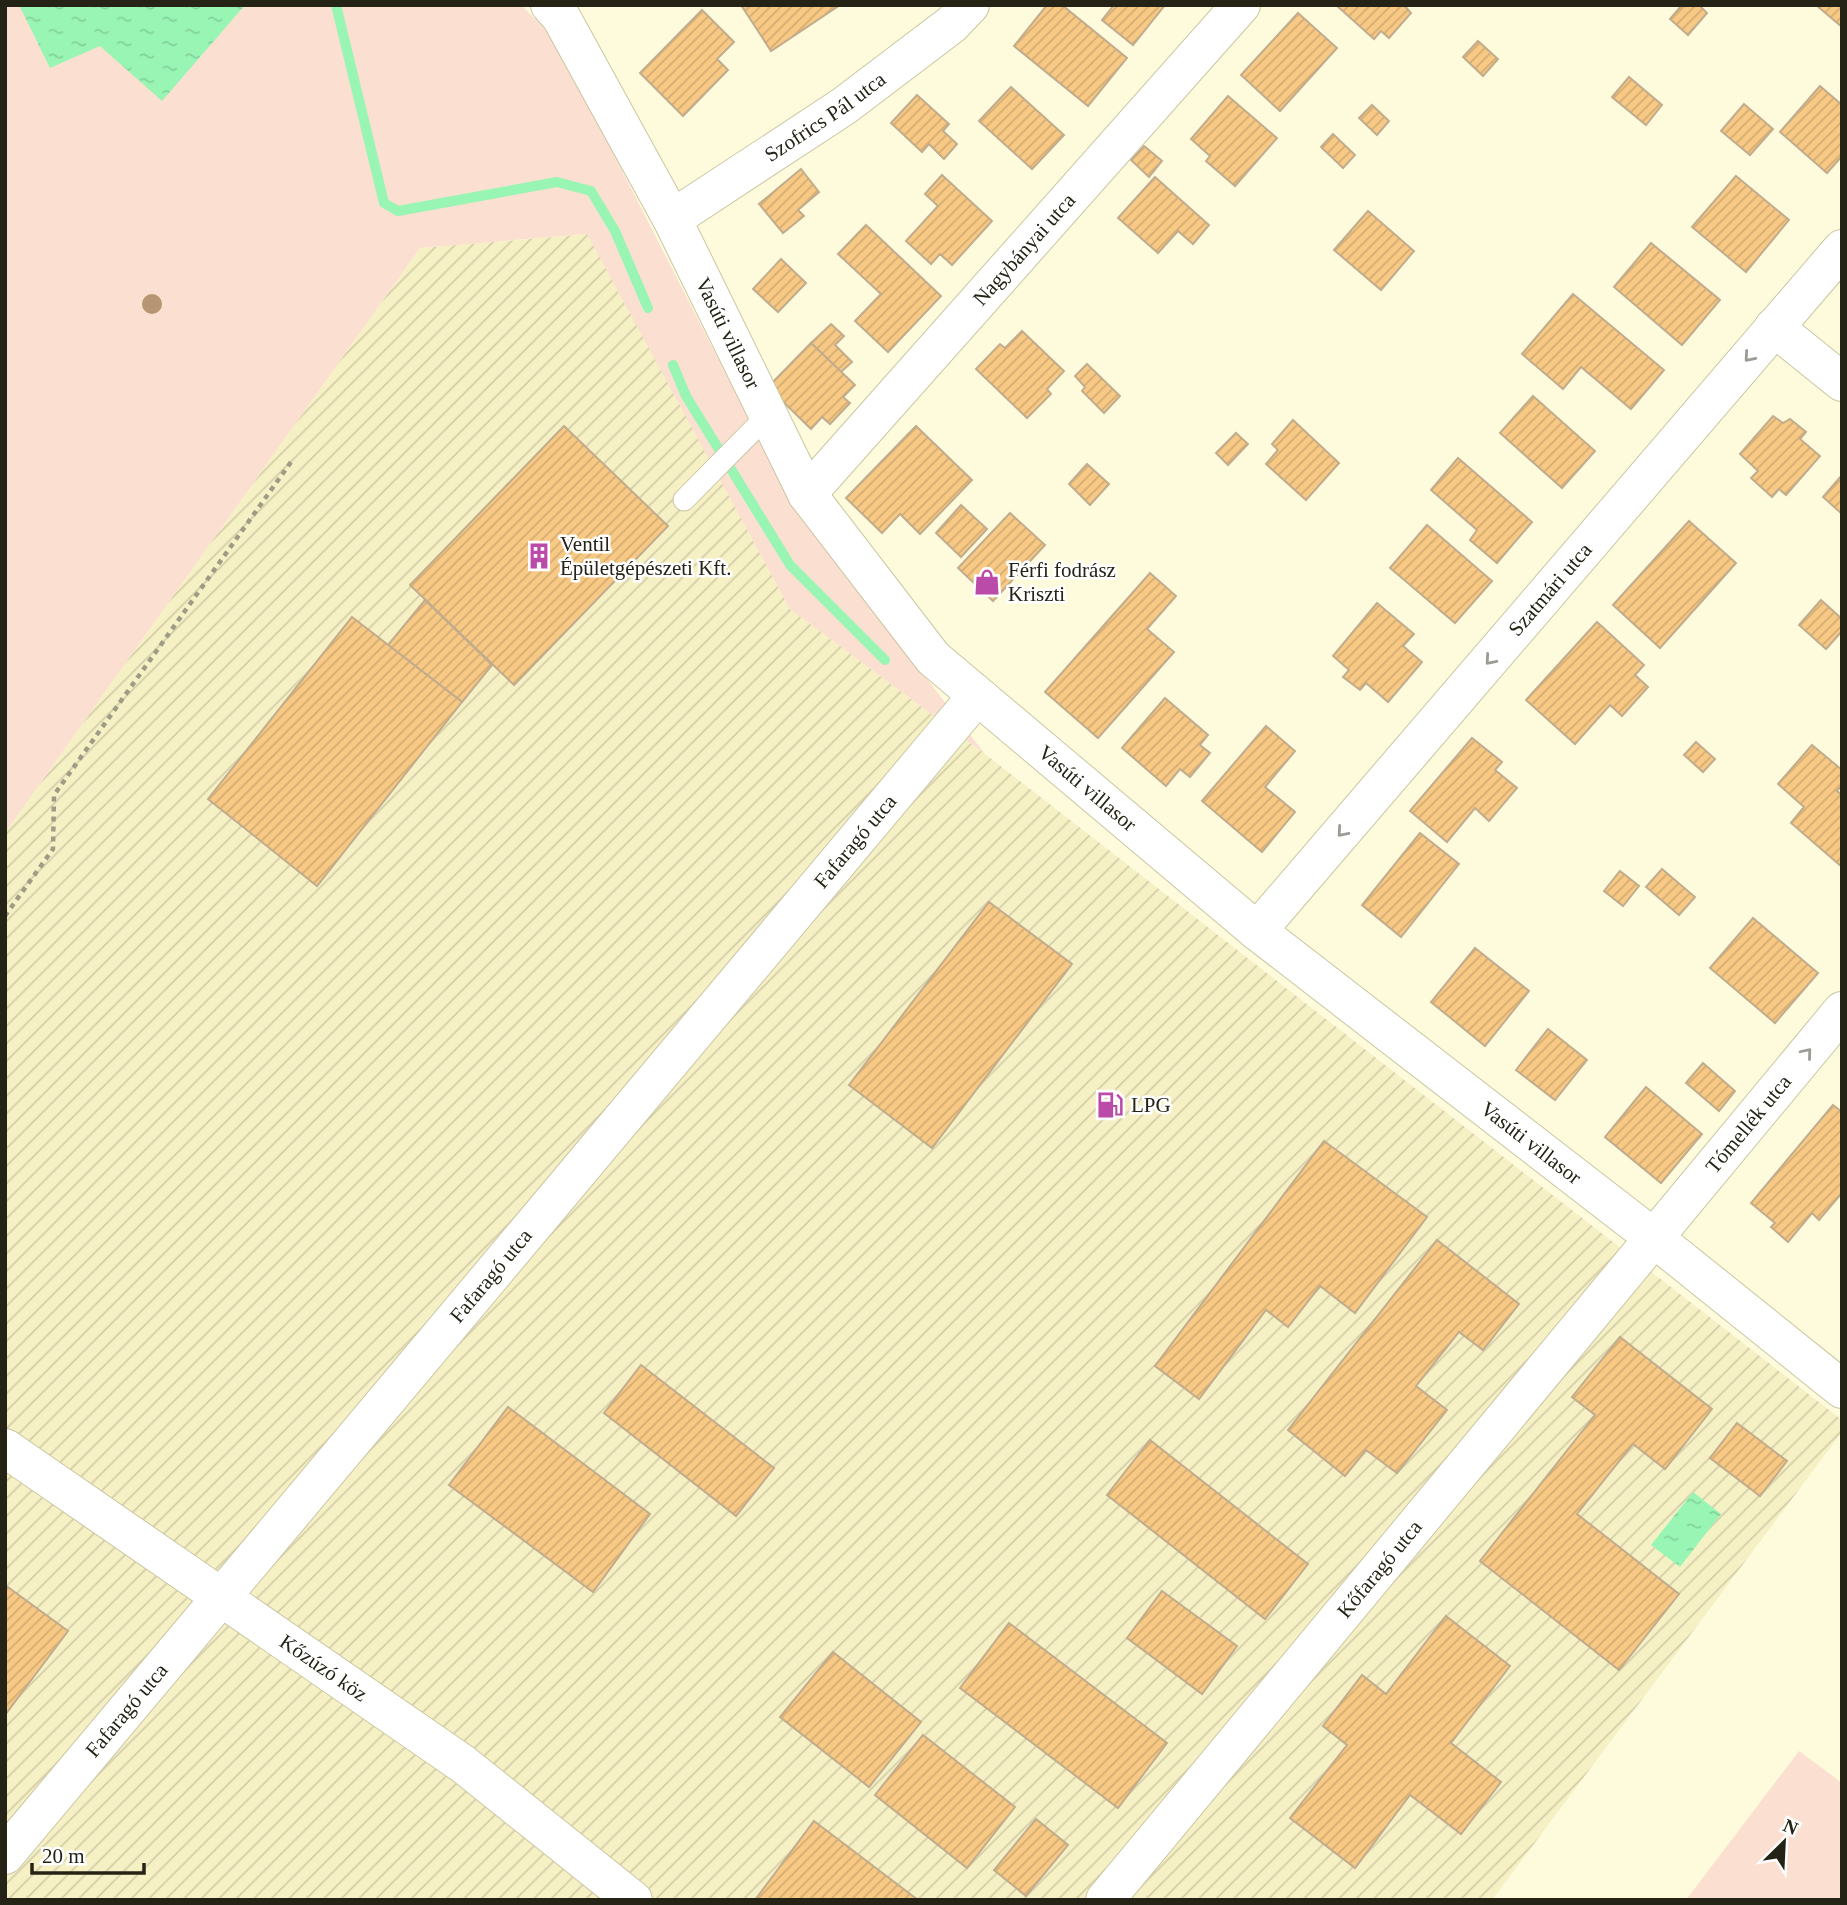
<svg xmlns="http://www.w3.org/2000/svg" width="1847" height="1905" font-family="Georgia,serif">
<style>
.industrial{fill:url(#industrial-furrows)}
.green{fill:#fbdfd0}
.water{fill:url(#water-ripples)}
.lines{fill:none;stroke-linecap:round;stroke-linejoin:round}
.stream{stroke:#98f5b4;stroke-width:10}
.building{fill:url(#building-hatch);stroke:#c1ac8d;stroke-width:2}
.lane-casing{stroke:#cac6a2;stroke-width:23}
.street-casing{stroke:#cac6a2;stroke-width:40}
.path{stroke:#9e9c85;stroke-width:4.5;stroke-dasharray:5 5;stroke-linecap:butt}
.lane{stroke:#fff;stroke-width:21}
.street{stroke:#fff;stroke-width:38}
.tree{fill:#b69572}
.oneway{stroke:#9c9c96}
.labels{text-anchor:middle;stroke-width:5;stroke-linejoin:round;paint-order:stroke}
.street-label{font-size:21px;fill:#242315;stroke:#fff}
.poi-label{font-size:21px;fill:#242315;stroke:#fff;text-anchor:start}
</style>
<defs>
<pattern id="industrial-furrows" width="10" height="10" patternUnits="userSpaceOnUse" patternTransform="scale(1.75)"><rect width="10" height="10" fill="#f6f1c4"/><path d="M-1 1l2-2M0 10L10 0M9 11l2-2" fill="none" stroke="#d3cea8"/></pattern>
<pattern id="water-ripples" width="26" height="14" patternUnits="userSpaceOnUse" patternTransform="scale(1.75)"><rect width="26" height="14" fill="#98f5b4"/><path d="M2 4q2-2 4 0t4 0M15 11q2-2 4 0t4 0" fill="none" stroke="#83d29a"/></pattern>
<pattern id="building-hatch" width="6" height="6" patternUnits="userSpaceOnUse" patternTransform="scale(1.75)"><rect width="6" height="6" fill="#f8c984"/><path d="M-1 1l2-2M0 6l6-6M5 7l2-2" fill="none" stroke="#d4ac71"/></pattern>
</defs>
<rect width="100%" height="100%" fill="#fefbdd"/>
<polygon class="industrial" points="588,234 790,609 985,754 1842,1420 1842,1432 1492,1900 5,1900 5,833 420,248"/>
<g class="green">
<polygon points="5,5 521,5 555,39 793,506 985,754 790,609 587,234 420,248 5,833"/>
<polygon points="1799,1751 1842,1783 1842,1900 1686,1900"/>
</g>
<g class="water">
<polygon points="19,5 245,5 162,101 100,46 50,68"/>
<polygon points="1693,1492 1721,1514 1680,1567 1651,1545"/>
</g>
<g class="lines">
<g class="stream">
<polyline points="336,5 384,203 398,211 557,182 591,191 615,231 648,308"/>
<polyline points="673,365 686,396 790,565 885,660"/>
</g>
</g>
<g class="building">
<polygon points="741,5 840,5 771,51"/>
<polygon points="1047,5 1062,5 1127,58 1088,106 1014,46"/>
<polygon points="1114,5 1165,5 1133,45 1102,20"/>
<polygon points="1336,5 1404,5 1411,13 1389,38 1381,31 1374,39"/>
<polygon points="1682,5 1699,5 1707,13 1688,35 1670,19"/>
<polygon points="1816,5 1842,5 1842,27"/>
<polygon points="702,10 734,42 717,59 728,70 683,116 640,73"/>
<polygon points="1298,13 1337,48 1280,111 1241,75"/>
<polygon points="1478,41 1498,59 1483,76 1463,57"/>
<polygon points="1629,77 1662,105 1646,125 1612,97"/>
<polygon points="1820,86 1842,105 1842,156 1827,173 1780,132"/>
<polygon points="1011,87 1064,135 1032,169 979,121"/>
<polygon points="917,95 949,124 943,131 957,144 944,159 929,144 922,152 891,123"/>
<polygon points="1228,96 1277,138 1235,186 1206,161 1210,156 1191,139"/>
<polygon points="1744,104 1773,129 1750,155 1721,131"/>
<polygon points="1372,105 1389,121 1377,135 1359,118"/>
<polygon points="1333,134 1355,155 1343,168 1321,147"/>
<polygon points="1144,146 1162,161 1149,177 1131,160"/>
<polygon points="801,169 819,192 798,210 804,216 783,233 759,204"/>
<polygon points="942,175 992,221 952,265 940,254 931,264 906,241 938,206 925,194"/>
<polygon points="1736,176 1789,220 1746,272 1692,227"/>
<polygon points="1155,177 1209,225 1193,244 1178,231 1158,253 1118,218"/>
<polygon points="1368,211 1414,251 1381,290 1334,250"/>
<polygon points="866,225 941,296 888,352 855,321 881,294 838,254"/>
<polygon points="1651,243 1720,300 1682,345 1614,287"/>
<polygon points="781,259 806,283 778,312 753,289"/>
<polygon points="1573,294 1664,370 1631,409 1581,367 1563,389 1522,354"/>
<polygon points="831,324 844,336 835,345 852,362 841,372 811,343"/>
<polygon points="1022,331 1064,371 1047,389 1051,394 1027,418 976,369 1000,344 1005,348"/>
<polygon points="811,343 855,385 843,397 850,403 830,424 822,417 811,429 768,387"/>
<polygon points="1087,364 1120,396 1104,413 1082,391 1085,387 1075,376"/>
<polygon points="1533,396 1595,451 1562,488 1500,433"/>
<polygon points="1773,416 1783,423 1790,419 1806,432 1800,439 1820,456 1786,495 1779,489 1772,497 1751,478 1758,471 1740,454"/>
<polygon points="1293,420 1339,463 1306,500 1266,464 1278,450 1272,444"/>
<polygon points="564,426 668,526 514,685 410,585"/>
<polygon points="916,426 972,480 920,534 900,514 882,533 846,498"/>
<polygon points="1236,433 1248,444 1228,465 1216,453"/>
<polygon points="1458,458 1532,522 1497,563 1470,540 1477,530 1431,490"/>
<polygon points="1087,464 1109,484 1090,505 1069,484"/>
<polygon points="1842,475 1842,514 1823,497"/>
<polygon points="961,505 987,529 961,557 936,533"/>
<polygon points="1010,513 1045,545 993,601 958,568"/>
<polygon points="1689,521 1736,563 1660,648 1613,605"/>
<polygon points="1427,525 1492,581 1455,623 1390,568"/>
<polygon points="1150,573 1176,596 1147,629 1174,652 1098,738 1045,692"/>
<polygon points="425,600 492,665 462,702 388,645"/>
<polygon points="1821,600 1842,619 1842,631 1826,649 1799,625"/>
<polygon points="1377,603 1414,634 1403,646 1422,662 1388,702 1366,683 1360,690 1343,677 1349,670 1333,656"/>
<polygon points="352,617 462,702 317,886 208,799"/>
<polygon points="1597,622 1644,665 1635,675 1648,687 1622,716 1610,705 1575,744 1526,700"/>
<polygon points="1165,698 1208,735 1200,745 1210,753 1190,777 1180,769 1166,786 1122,748"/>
<polygon points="1266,726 1295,751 1265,787 1295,812 1262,852 1202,801"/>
<polygon points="1472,738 1502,762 1495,770 1517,788 1489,821 1475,808 1447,842 1410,811"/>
<polygon points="1696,742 1715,759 1703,772 1684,755"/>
<polygon points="1812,745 1842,770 1842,785 1837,791 1842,795 1842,867 1791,823 1804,807 1778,784"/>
<polygon points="1420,833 1459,864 1401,937 1362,905"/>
<polygon points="1662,869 1695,897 1679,915 1646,887"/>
<polygon points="1620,871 1639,886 1623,906 1604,891"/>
<polygon points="989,902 1072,964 932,1148 849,1085"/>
<polygon points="1753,918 1818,973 1775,1023 1710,968"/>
<polygon points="1475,948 1529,991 1485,1046 1431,1002"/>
<polygon points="1548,1029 1587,1060 1555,1100 1516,1070"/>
<polygon points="1703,1063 1735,1091 1719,1111 1686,1083"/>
<polygon points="1646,1087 1702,1134 1661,1183 1605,1137"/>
<polygon points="1833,1105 1842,1112 1842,1193 1819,1220 1812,1213 1788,1242 1771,1227 1775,1223 1751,1203"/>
<polygon points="1324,1141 1427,1217 1355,1313 1320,1286 1288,1327 1266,1310 1199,1399 1155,1366"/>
<polygon points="1437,1240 1519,1304 1483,1350 1459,1332 1416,1386 1447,1410 1397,1473 1366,1450 1345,1476 1288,1430"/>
<polygon points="1620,1337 1712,1409 1665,1469 1633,1444 1577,1514 1679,1594 1619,1670 1480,1561 1595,1415 1572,1397"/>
<polygon points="641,1365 774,1468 736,1516 604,1413"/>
<polygon points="508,1407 650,1514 593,1592 449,1485"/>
<polygon points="1737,1423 1787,1461 1760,1496 1710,1458"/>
<polygon points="1150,1440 1308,1564 1265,1619 1107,1495"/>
<polygon points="5,1585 68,1631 5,1715"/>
<polygon points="1162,1591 1237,1646 1202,1694 1127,1638"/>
<polygon points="1446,1616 1510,1666 1451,1743 1501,1782 1461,1834 1410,1795 1355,1868 1290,1818 1347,1745 1323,1726 1362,1675 1386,1694"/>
<polygon points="1009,1623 1167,1743 1118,1808 960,1688"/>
<polygon points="833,1652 921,1722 869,1787 780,1717"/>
<polygon points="923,1735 1015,1807 967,1868 875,1795"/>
<polygon points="1036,1819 1068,1845 1026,1896 994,1870"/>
<polygon points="814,1821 918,1900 755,1900"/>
</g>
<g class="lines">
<g class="lane-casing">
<polyline id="lane" points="684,500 769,414"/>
</g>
<g class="street-casing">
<g id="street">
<path id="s1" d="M550,5l11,12 111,202 135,275 126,164 324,273 397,307 188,151"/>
<path id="s2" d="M672,219l172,-113 108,-82 18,-19"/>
<polyline points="1774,327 1842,382"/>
<path id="s3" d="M807,494l434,-489"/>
<path id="s4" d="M1257,931l585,-682"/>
<path id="s5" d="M5,1448l458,316 170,136"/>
<path id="s6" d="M5,1855l972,-1159"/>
<path id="s7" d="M1105,1900l737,-889"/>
</g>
</g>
<polyline class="path" points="5,916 53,849 54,795 291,462"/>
<use href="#lane" class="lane"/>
<use href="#street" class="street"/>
</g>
<circle class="tree" cx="152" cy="304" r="10"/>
<defs><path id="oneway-chevron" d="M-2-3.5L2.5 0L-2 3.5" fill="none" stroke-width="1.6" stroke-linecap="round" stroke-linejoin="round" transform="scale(1.75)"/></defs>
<g class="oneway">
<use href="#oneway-chevron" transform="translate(1749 357) rotate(131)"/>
<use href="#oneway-chevron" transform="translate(1490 660) rotate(131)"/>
<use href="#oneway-chevron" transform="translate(1342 832) rotate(131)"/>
<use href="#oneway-chevron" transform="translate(1807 1053) rotate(-50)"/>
</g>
<defs>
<g id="building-bare" transform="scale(2.1)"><path d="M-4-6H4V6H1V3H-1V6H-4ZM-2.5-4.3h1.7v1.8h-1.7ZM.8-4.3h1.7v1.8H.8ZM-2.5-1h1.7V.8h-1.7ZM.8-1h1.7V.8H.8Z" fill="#bb4ba8" stroke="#fff" stroke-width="2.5" paint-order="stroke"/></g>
<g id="shop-bare" transform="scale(2.1)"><path d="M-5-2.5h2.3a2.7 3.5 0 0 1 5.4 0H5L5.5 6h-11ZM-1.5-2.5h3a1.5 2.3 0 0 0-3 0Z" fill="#bb4ba8" stroke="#fff" stroke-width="2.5" paint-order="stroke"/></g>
<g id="fuel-bare" transform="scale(2.1)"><path d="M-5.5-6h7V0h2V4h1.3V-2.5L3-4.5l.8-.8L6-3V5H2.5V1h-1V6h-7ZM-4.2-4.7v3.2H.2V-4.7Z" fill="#bb4ba8" stroke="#fff" stroke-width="2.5" paint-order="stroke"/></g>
</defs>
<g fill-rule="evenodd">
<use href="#building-bare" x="539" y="556"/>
<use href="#shop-bare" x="987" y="582"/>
<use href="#fuel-bare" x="1110" y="1105"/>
</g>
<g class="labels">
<g class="street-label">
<text dy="7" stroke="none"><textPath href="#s2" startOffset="184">Szofrics Pál utca</textPath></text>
<text dy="7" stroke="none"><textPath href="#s3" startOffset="327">Nagybányai utca</textPath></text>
<text dy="7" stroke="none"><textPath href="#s1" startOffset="374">Vasúti villasor</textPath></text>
<text dy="7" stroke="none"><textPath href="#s4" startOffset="450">Szatmári utca</textPath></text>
<text dy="7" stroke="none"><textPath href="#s1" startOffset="962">Vasúti villasor</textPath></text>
<text dy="7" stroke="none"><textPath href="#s6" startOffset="1323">Fafaragó utca</textPath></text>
<text dy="7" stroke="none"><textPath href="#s7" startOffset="1008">Tómellék utca</textPath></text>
<text dy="7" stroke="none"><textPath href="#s1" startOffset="1530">Vasúti villasor</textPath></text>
<text dy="7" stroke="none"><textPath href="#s6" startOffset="756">Fafaragó utca</textPath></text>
<text dy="7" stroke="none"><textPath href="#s7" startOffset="430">Kőfaragó utca</textPath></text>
<text dy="7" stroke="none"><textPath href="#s5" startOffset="387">Kőzúzó köz</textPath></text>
<text dy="7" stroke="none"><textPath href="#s6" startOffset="189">Fafaragó utca</textPath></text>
</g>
<g class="poi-label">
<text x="560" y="551">Ventil<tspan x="560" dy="24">Épületgépészeti Kft.</tspan></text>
<text x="1008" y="577">Férfi fodrász<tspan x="1008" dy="24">Kriszti</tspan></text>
<text x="1131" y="1112">LPG</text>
</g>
</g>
<rect width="1847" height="1905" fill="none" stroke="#242315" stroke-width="14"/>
<g transform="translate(1784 1842) rotate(24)" stroke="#ffffff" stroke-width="5" paint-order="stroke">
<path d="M0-5L12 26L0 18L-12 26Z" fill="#242315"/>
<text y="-10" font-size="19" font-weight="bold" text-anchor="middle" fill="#242315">N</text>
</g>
<path d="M32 1863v10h112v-10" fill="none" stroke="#242315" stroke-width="3.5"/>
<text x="42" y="1863" font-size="21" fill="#242315" stroke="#ffffff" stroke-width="5" paint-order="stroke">20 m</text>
</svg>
